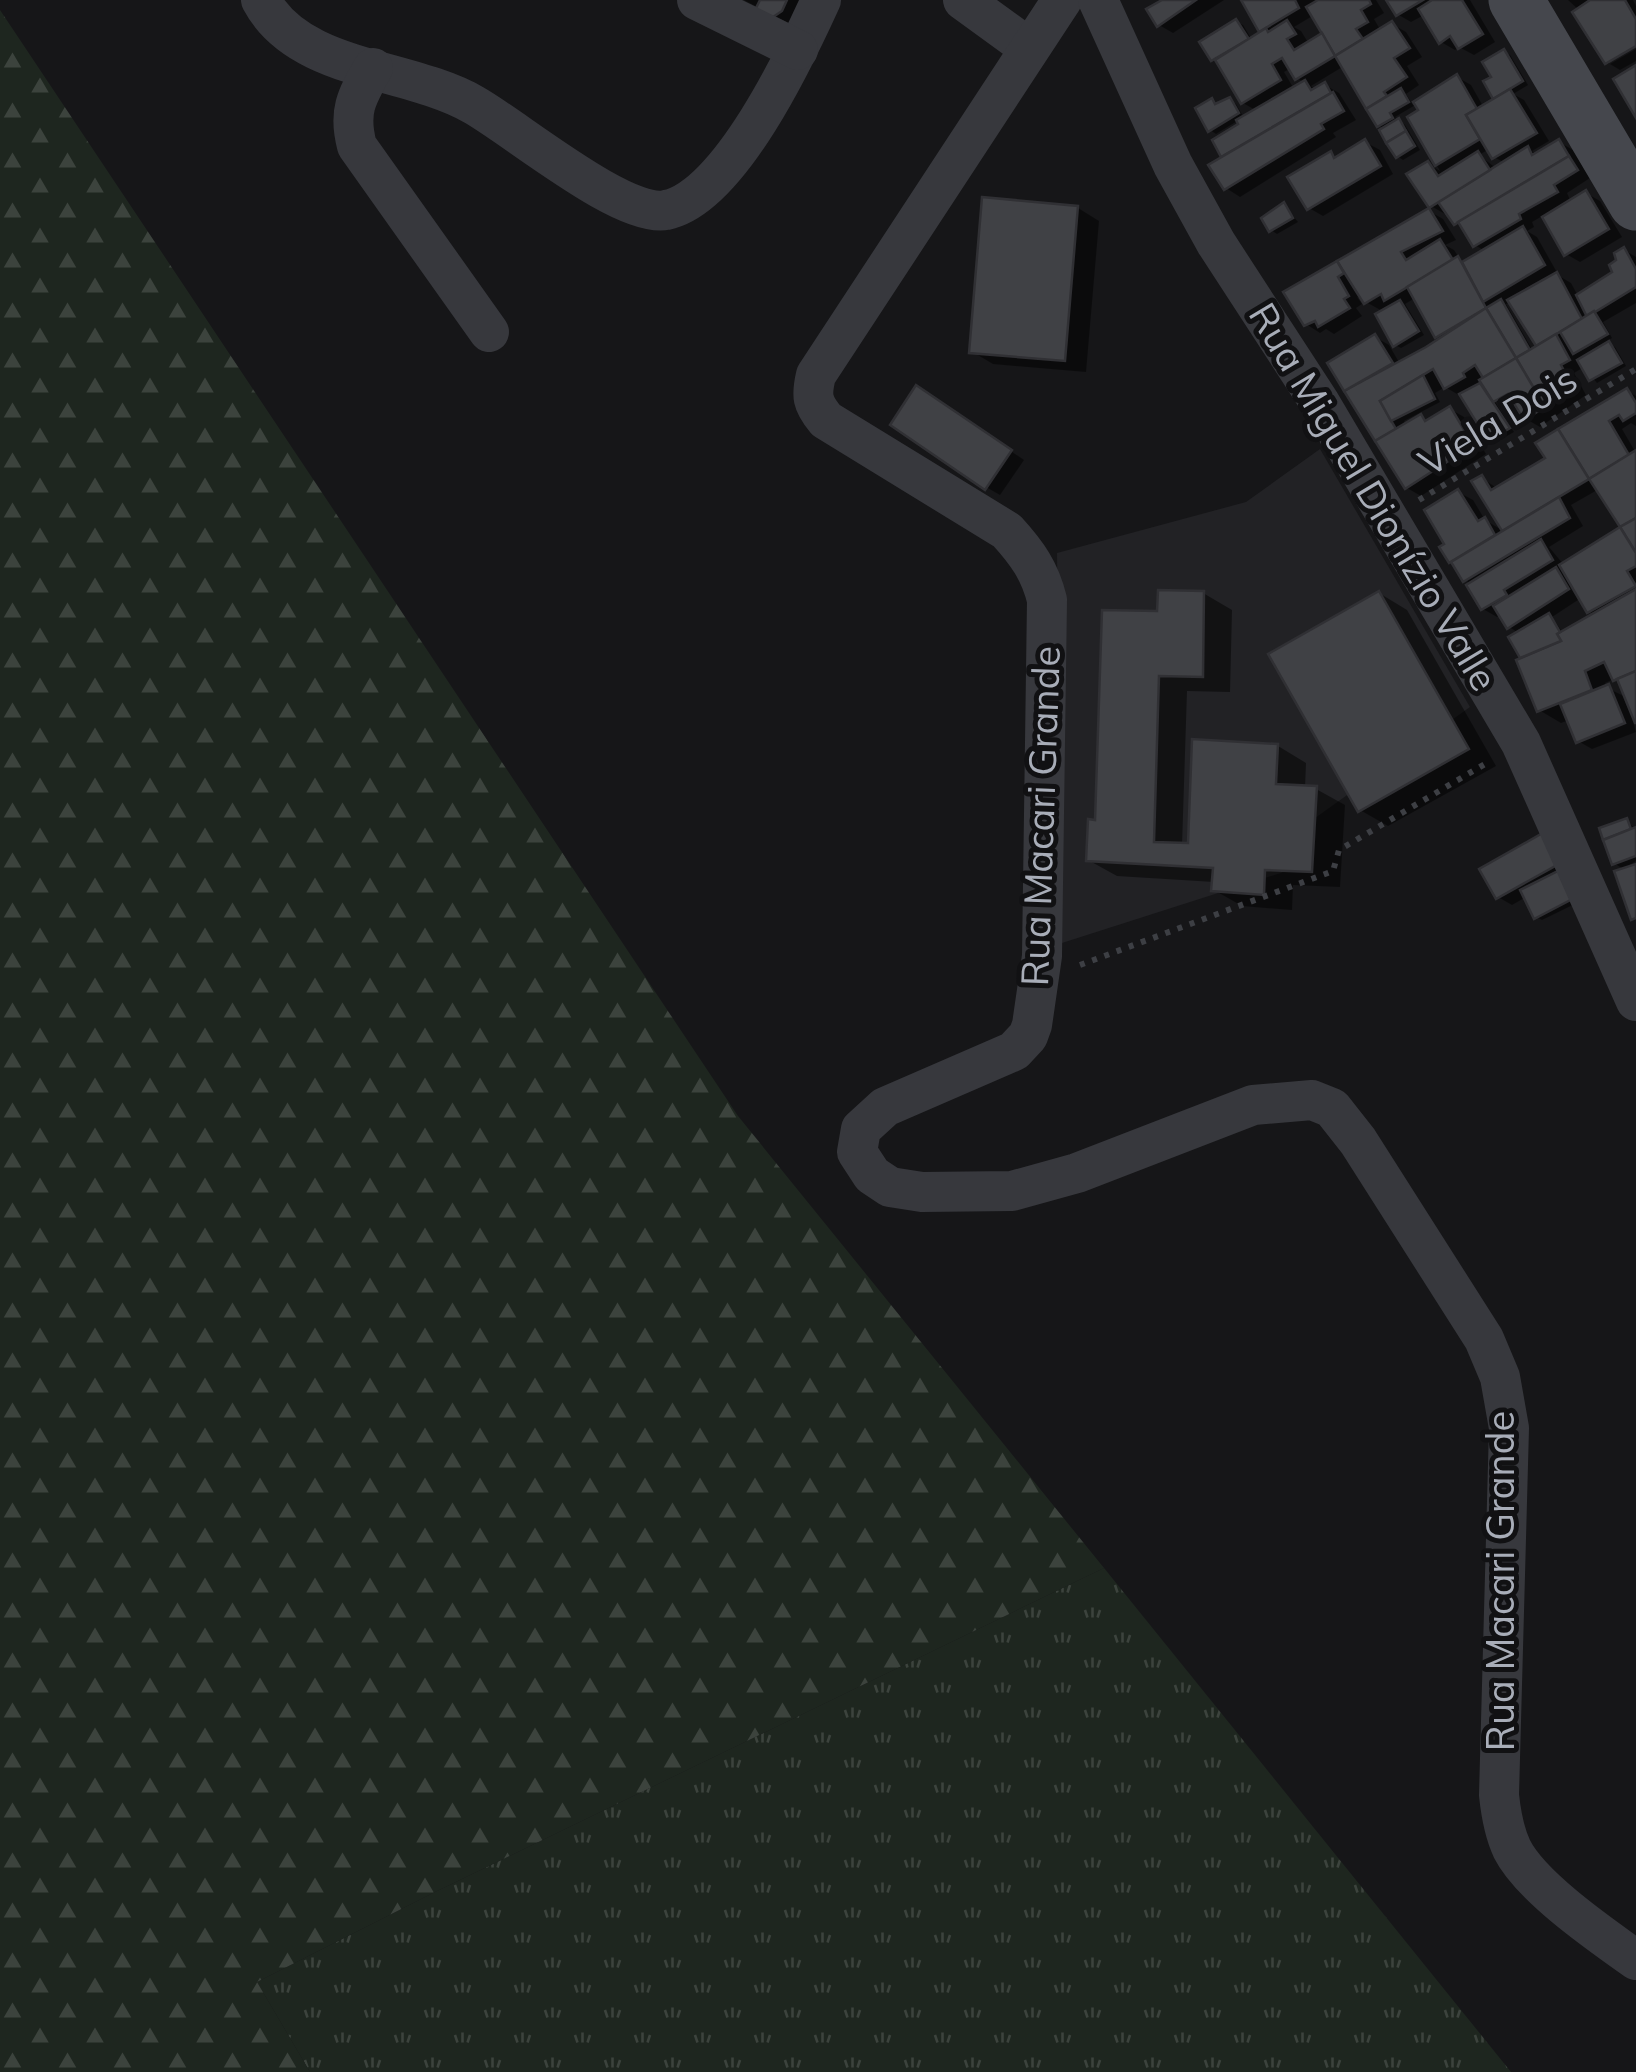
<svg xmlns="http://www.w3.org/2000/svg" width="1636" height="2072" font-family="Mulish,sans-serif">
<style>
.built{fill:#222225}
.grass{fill:url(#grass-tufts)}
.forest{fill:url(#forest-firs)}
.shadow{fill:#0007;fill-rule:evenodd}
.building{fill:#404145;stroke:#303034;stroke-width:2.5}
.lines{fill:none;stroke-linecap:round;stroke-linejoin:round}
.path{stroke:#3d3f44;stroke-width:6;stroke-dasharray:5 8;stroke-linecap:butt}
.street{stroke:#37383d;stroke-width:40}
.secondary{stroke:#45474d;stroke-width:55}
.labels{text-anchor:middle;stroke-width:10;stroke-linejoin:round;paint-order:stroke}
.street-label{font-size:38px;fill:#a8adb8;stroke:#111113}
</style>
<defs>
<pattern id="grass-tufts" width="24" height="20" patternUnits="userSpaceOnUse" patternTransform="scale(2.5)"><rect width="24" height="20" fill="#1e261f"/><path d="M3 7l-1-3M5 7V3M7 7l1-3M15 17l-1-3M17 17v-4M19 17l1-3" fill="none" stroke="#3c433d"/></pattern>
<pattern id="forest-firs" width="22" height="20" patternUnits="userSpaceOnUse" patternTransform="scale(2.5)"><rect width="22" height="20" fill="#1e261f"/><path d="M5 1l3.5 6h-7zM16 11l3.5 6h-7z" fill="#3c433d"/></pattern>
</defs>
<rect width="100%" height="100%" fill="#161618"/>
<polygon class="built" points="1320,449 1470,707 1304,826 1312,863 1062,943 1057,553 1246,502"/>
<polygon class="grass" points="1104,1568 1511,2072 310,2072 257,1982 433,1893"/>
<polygon class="forest" points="0,10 738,1116 1104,1568 433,1893 257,1982 310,2072 0,2072"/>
<g class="shadow">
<polygon points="744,0 814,0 796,27"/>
<polygon points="1167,0 1224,0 1173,33 1159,25"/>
<path d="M1244,0h132l8,13 -10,6 7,12 11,-7 14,8 16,25 -15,9 12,19 -13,9 7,11 44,-28 14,8 13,23 14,-9 -3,-2 -1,-20 10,-25 6,3 18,30 -15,9 11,6 25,41 -17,10 5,4 22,-13 14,8 17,28 -23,15 4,9 15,-9 14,8 22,36 -42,25 -14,-8 -22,-39 -12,7 2,5 -7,4 10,6 22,39 12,7 7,13 37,-23 9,-23 12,7v46l-33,19 9,16 -6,4 9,5 11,19 -29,17 -13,-16 -10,6 12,22 -46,32 -14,-8 -9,-15 -8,5 -15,-9 20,32 -18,10 -6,-3 -26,-41 -19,-11 -10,6 5,9 -36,19 2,4 15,-8 8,5 21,-13 14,8 22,37 -65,42 -14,-8 -77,-124 45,-27 14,8 11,19 43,-25 -6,-3 -22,-38 -10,6 19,31 -23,13 -6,-3 -11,-33 -27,-15 5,7 -6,4 6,8 -28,18 -8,-5 -6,4 -14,-9 -19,-31 142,-82 14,8 13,21 -11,5 9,5 7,11 4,2 20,-12 -10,-6 -10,-16 -10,-6 -7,-11 -3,2 -14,-8 -3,-42 12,7 -29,-53 11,-7 -5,-7 -22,13 10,8 15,25 -17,10 -6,-4 -12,-27 -7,-4 -34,-59 -33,20 6,4 8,-5 14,8 17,27 -23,13 3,4 -96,60 -14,-9 -1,-31 -10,-16 26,-16 -2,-5 -23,14 -6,-4 2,-29 7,4 11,-5 6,4 8,14 13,-7 -14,-8 -24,-40 -6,-3 23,-38 7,3 9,15 11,-7zM1314,15l11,19 -16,10 -8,-13 -7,-4zM1291,68l6,10 8,5 -11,6 -10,-17zM1489,149l5,8 11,6 -8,6 -18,-14zM1511,302l28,45 -6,4 -27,-47z"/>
<polygon points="1389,0 1470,0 1495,42 1474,55 1459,47 1455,50 1441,42 1424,15 1411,22 1397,14"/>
<polygon points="1568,0 1633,0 1636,6 1636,43 1609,58 1609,64 1606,62 1579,10"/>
<polygon points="1636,49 1636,61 1620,70 1610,64"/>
<polygon points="1365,142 1380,150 1393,174 1323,216 1309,208 1331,154 1338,159"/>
<polygon points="1284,205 1298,222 1277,234 1271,230"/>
<polygon points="1078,208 1099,221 1086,372 993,364 971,351"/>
<path d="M1627,391l9,5v30l-5,-3 -9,6 14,24v268l-4,-3 4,14 -44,17 -14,-8 -9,-21 -8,3 -22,-13 -13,-52 -4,-2 -3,-23 -10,-6 -8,-13 -4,3 -14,-8 -11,-25 -7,-4 -22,-33 4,-3 11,-52 15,8 12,20 20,12 -30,-50 7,-4 16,11 50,-30zM1599,489l24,39 -59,37 -15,-18 34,-21 -12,-21zM1581,598l8,13 6,4 -32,18 -11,-16zM1614,679l7,3 7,16 -21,-10 -2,-5z"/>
<polygon points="931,397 1024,460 1000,495 986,487"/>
<polygon points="1203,593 1232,610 1230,692 1187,691 1182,846 1190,846 1278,746 1306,763 1305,788 1316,789 1345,805 1340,887 1293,885 1292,910 1242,906 1214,890 1214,882 1117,876 1088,860 1159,613"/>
<polygon points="1379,593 1407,610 1496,766 1388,826 1360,810"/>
<polygon points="1627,821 1636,830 1636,861 1623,869 1614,863"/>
<polygon points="1562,841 1585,899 1542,920 1536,917 1526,897 1512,905 1498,897"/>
</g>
<g class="building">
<polygon points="760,0 787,0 782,11 773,17 755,10"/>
<polygon points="1162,0 1196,0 1157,27 1146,9"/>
<polygon points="1241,0 1295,0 1299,8 1259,32"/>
<polygon points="1318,0 1369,0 1371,4 1361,10 1368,22 1356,29 1363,39 1335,56 1306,7"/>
<polygon points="1386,0 1423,0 1396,16"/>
<polygon points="1432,0 1462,0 1483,34 1458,49 1450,36 1439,44 1418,9"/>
<polygon points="1590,0 1625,0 1636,19 1636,46 1605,64 1572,12"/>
<polygon points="1236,19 1249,39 1211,61 1199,42"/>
<polygon points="1287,20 1296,34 1287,39 1294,50 1322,33 1335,56 1295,80 1282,58 1272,64 1281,80 1241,104 1215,60 1266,28 1268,32"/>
<polygon points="1392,21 1410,48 1394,58 1407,77 1384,92 1387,96 1366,109 1335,56"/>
<polygon points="1504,49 1523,81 1493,99 1483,81 1491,77 1482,62"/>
<polygon points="1636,65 1636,118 1613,79"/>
<polygon points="1457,74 1477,109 1466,115 1480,139 1435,166 1407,117 1418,110 1413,102"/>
<polygon points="1305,80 1311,90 1325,82 1331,93 1221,157 1212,140 1238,124 1236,120"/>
<polygon points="1401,88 1409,102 1390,113 1393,118 1377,127 1366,109"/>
<polygon points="1510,89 1537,133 1492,159 1466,115"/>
<polygon points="1333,92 1344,111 1321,124 1324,129 1224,190 1208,165"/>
<polygon points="1230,97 1239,113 1208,132 1195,108 1212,98 1215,104"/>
<polygon points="1399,118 1406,131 1386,143 1379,130"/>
<polygon points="1406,131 1415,146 1396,158 1386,143"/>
<polygon points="1365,139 1381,166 1307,210 1287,177 1331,151 1334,158"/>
<polygon points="1559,139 1569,156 1454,225 1438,202 1528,146 1532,155"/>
<polygon points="1478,151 1490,170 1429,208 1406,174 1428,161 1438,176"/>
<polygon points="1569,156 1578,170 1554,185 1558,192 1519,214 1521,219 1473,247 1458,222"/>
<polygon points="1586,190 1609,229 1564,256 1542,217"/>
<polygon points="982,197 1078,206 1065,361 969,353"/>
<polygon points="1284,202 1293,218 1269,232 1261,218"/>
<polygon points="1429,208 1443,231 1401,252 1406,260 1440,239 1453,260 1384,301 1381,294 1364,304 1337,261"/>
<polygon points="1523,226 1545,265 1483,302 1462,262"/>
<polygon points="1624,247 1636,269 1636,287 1587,317 1576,295 1612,272 1609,265 1616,260 1614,253"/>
<polygon points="1458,256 1486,308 1435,338 1407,287"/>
<polygon points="1337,261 1344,273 1338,277 1349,296 1344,299 1350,308 1318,327 1315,321 1304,326 1283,292"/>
<polygon points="1557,272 1582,319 1536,346 1507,300"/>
<polygon points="1501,299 1530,350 1516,358 1486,308"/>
<polygon points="1400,300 1419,331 1393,347 1375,314"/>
<polygon points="1486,308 1516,358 1483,378 1475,365 1463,373 1465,377 1444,389 1433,369 1380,401 1396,429 1375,441 1344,391 1426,347"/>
<polygon points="1594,311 1608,334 1573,354 1560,332"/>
<polygon points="1375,334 1393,363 1344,391 1327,363"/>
<polygon points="1556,334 1570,360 1561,365 1573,387 1543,404 1516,358"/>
<polygon points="1609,341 1622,363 1589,381 1577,360"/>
<polygon points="1516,358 1545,407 1524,420 1508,394 1493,402 1479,380"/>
<polygon points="1423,375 1435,399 1391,421 1380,401"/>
<polygon points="1480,383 1510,428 1488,441 1459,394"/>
<polygon points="916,385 1012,450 985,490 890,425"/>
<polygon points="1627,388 1636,403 1636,413 1623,421 1619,415 1609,421 1629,455 1589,479 1558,429"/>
<polygon points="1450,406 1473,445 1405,489 1375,441 1421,414 1425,421"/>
<polygon points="1558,429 1589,479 1502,531 1471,481 1482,475 1491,490 1545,458 1535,443"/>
<polygon points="1636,450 1636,518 1620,527 1589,479"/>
<polygon points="1458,489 1478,521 1485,517 1495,535 1449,563 1439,547 1444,544 1424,510"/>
<polygon points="1559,497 1570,518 1463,582 1451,562"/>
<polygon points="1636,518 1636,553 1620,527"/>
<polygon points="1620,527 1636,553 1636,566 1627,571 1636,586 1587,613 1559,565"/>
<polygon points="1541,539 1553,560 1504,590 1507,595 1481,610 1466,585"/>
<polygon points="1556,567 1569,589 1507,629 1493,606"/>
<polygon points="1636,589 1636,671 1613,681 1604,662 1585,671 1592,690 1537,712 1516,660 1561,641 1557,634"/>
<polygon points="1158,590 1204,591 1203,677 1159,676 1154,842 1188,843 1192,739 1278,744 1276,784 1317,786 1312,872 1265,870 1264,895 1211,891 1213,868 1086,861 1088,819 1095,820 1102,610 1157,611"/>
<polygon points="1379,591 1469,749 1358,812 1268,654"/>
<polygon points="1549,613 1560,632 1557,634 1561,641 1520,658 1508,637"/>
<polygon points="1636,671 1636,723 1635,723 1617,679"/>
<polygon points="1609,684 1625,723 1576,743 1560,704"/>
<polygon points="1627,818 1631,829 1603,840 1599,828"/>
<polygon points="1636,827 1636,856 1612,865 1603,840"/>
<polygon points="1548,830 1566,860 1496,899 1479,869"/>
<polygon points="1636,864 1636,918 1631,920 1614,871"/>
<polygon points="1566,867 1580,895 1534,919 1520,890"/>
</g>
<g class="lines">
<g class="path">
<polyline points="1419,500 1636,369"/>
<polyline points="1080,965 1333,871 1339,850 1490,761"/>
</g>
<g class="street">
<path d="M261,0c38,72 148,67 213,105 41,23 150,114 192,105 63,-12 130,-155 155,-210"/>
<polyline points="697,0 798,50"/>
<polyline points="963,0 1029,48"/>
<path d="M1062,0l-246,375c-5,21 -4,28 10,45l181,111c20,22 33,40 40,69l-5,356 -10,69 -4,11 -14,15 -129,56 -24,22 -4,23 15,23 18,12 32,5 90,-1 65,-18 176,-68 59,-5 20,8 26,33 126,198 16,38 9,51 -10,367c2,19 5,37 13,54 19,38 89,86 124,111"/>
<polyline points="1098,0 1173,165 1216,243 1320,403 1521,743 1636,1001"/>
<path d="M373,68c-17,30 -25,44 -16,78l132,186"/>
</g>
<polyline class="secondary" points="1516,0 1636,203"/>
</g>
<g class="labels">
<g class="street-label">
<text transform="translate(1498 421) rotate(-31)" y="13">Viela Dois</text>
<text transform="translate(1373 497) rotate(59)" y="13">Rua Miguel Dionízio Valle</text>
<text transform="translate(1041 816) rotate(-88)" y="13">Rua Macari Grande</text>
<text transform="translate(1501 1581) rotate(-90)" y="13">Rua Macari Grande</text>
</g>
</g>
</svg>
